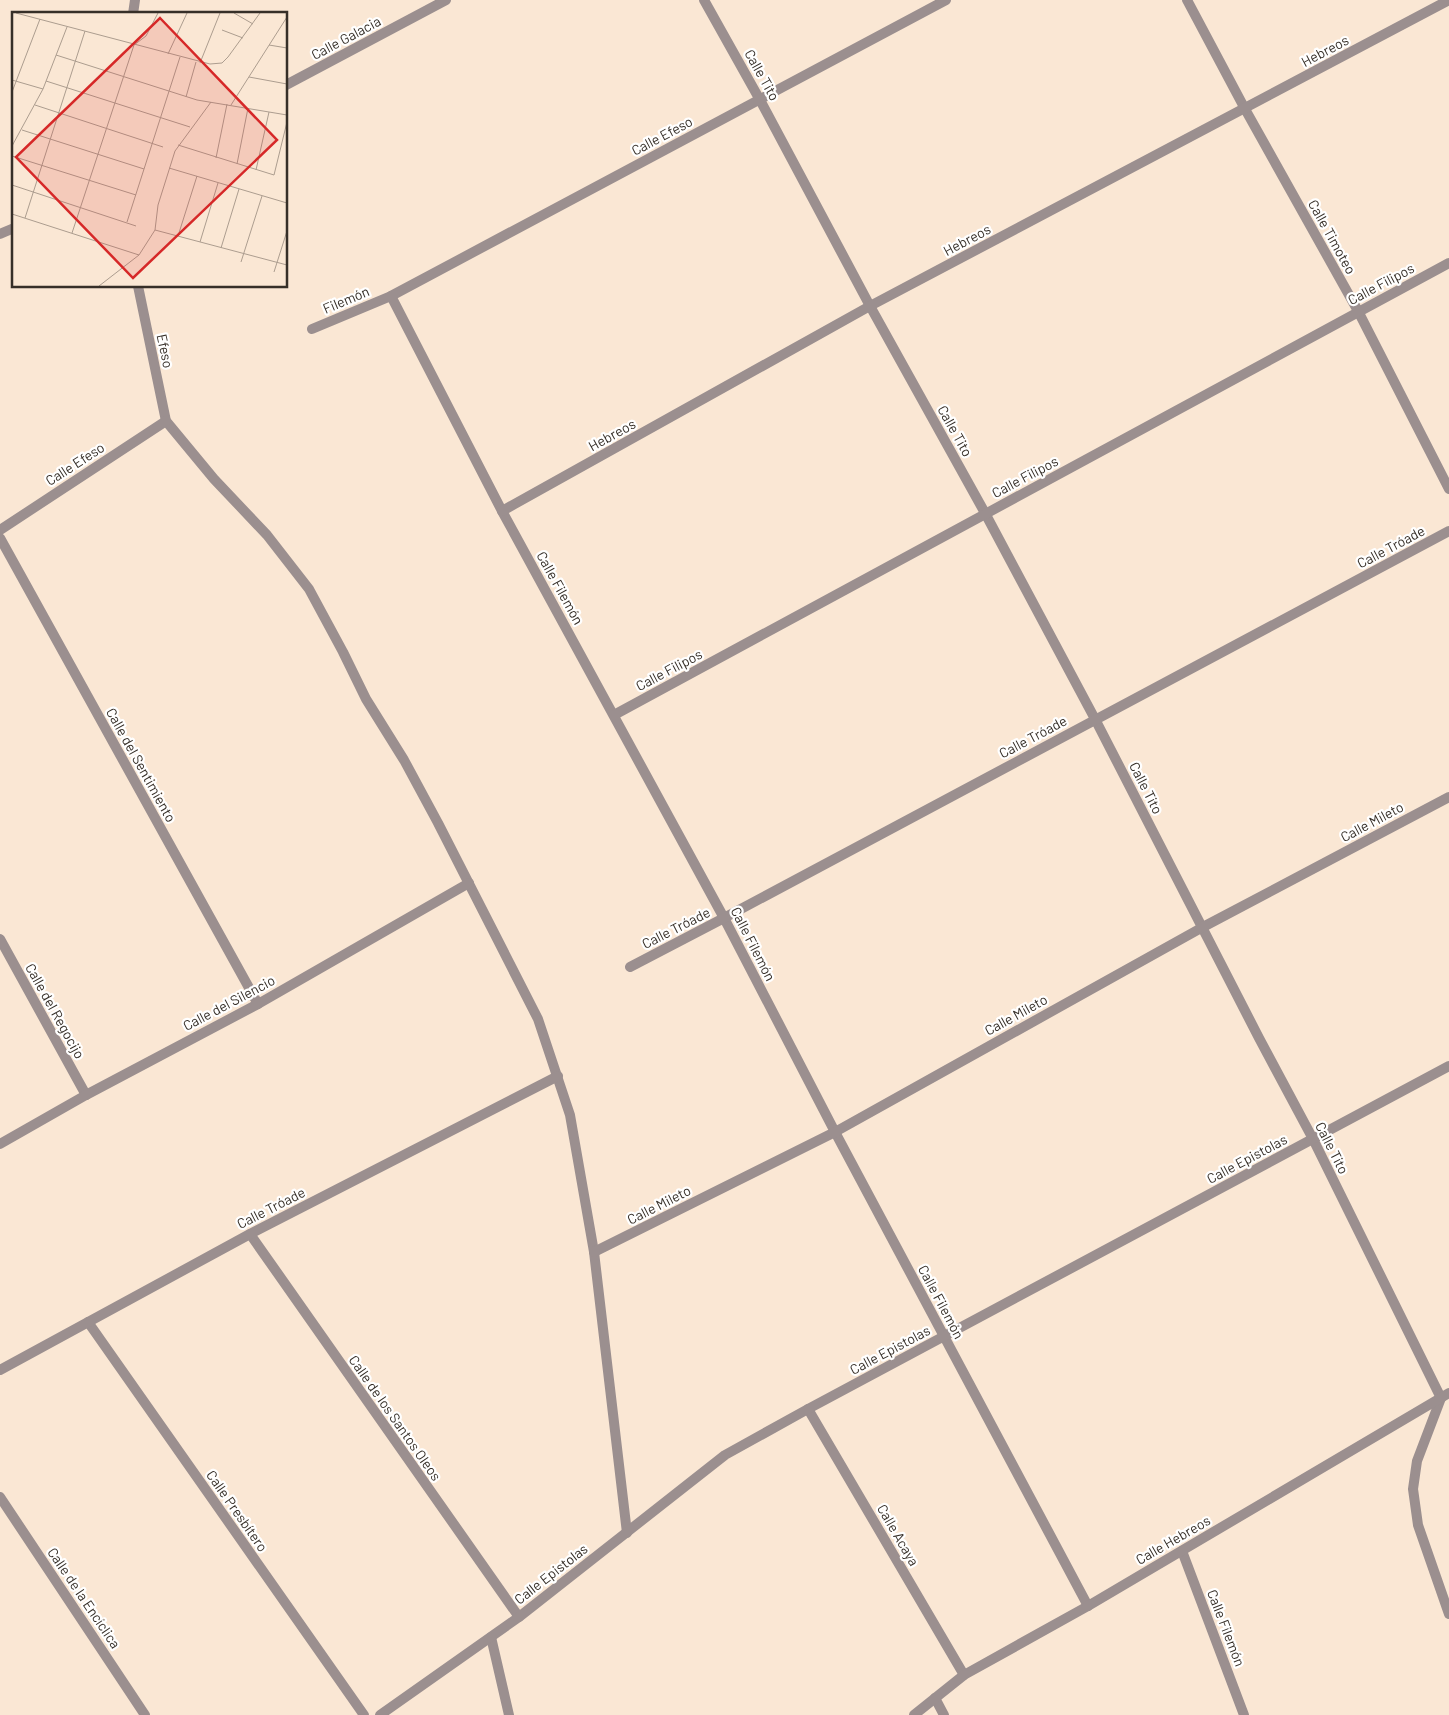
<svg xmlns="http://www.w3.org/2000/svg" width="1449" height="1715" font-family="Barlow,sans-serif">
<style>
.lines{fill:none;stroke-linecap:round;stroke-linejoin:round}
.service{stroke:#9b8f8f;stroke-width:10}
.minor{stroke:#9b8f8f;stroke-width:10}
.labels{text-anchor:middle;stroke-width:4.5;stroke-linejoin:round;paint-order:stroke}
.street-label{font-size:14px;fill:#362f28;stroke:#fff}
.inset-road{fill:none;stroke:#ac9d8f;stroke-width:1}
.view{fill:#d62828;fill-opacity:0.15;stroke:#d62828;stroke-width:2.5}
.inset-edge{fill:none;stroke:#362f28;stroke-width:2.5}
</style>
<rect width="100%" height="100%" fill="#fae7d4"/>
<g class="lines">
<polyline class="service" points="0,234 14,228"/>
<g class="minor">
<polyline points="704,0 760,100 870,306 985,513 1095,719 1259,1038 1313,1139 1441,1398 1417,1461 1413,1489 1418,1525 1449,1614"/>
<polyline points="1187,0 1245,109 1358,311 1449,489"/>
<polyline points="133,14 135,0"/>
<polyline points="286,85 446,0"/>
<polyline points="138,286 166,421 214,479 267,535 309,589 343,652 366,699 404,760 438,823 538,1019 570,1115 594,1252 627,1533"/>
<polyline points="391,296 502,511 724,918 835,1132 1088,1606"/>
<polyline points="312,329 391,296 946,0"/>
<polyline points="502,511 870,306 1449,0"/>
<polyline points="0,530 166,421"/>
<polyline points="0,538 258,1004"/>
<polyline points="614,715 1449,263"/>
<polyline points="0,939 86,1095"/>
<polyline points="630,967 724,918 1449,531"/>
<polyline points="0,1144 86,1095 258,1004 469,883"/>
<polyline points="250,1234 519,1617"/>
<polyline points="594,1252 835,1132 1203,927 1449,797"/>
<polyline points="88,1322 364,1715"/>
<polyline points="0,1370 250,1234 558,1076"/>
<polyline points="808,1409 964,1675"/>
<polyline points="0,1497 145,1715"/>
<polyline points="1182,1551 1244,1715"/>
<polyline points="491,1637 509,1715"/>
<polyline points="935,1698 944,1715"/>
<polyline points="380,1715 519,1617 725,1455 808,1409 1449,1066"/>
<polyline points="914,1715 964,1675 1088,1606 1449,1393"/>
</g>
</g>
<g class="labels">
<g class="street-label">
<text transform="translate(346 38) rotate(-28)" y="5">Calle Galacia</text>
<text transform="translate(1325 51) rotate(-28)" y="5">Hebreos</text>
<text transform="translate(762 75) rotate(61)" y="5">Calle Tito</text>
<text transform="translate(662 136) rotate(-28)" y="5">Calle Efeso</text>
<text transform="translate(1332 237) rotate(61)" y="5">Calle Timoteo</text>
<text transform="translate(967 240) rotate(-28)" y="5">Hebreos</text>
<text transform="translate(1381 284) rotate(-28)" y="5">Calle Filipos</text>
<text transform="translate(346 300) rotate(-23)" y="5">Filemón</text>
<text transform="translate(165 351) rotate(78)" y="5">Efeso</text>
<text transform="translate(955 431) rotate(61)" y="5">Calle Tito</text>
<text transform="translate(612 435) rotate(-29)" y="5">Hebreos</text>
<text transform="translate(75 464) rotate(-33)" y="5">Calle Efeso</text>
<text transform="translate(1025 477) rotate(-28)" y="5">Calle Filipos</text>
<text transform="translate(1391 547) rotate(-28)" y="5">Calle Tróade</text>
<text transform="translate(560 588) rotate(61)" y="5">Calle Filemón</text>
<text transform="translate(669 670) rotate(-28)" y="5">Calle Filipos</text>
<text transform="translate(1033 737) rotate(-28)" y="5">Calle Tróade</text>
<text transform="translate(141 765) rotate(61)" y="5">Calle del Sentimiento</text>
<text transform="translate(1146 788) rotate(63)" y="5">Calle Tito</text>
<text transform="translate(1372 822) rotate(-28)" y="5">Calle Mileto</text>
<text transform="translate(676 928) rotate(-27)" y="5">Calle Tróade</text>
<text transform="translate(753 944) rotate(63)" y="5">Calle Filemón</text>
<text transform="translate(229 1003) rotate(-28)" y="5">Calle del Silencio</text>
<text transform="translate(55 1011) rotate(61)" y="5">Calle del Regocijo</text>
<text transform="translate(1016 1015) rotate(-29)" y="5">Calle Mileto</text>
<text transform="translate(1332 1148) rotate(63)" y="5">Calle Tito</text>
<text transform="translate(1247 1159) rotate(-28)" y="5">Calle Epistolas</text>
<text transform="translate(659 1205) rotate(-27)" y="5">Calle Mileto</text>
<text transform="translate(271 1208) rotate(-27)" y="5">Calle Tróade</text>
<text transform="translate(941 1302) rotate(62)" y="5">Calle Filemón</text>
<text transform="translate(890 1350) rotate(-28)" y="5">Calle Epistolas</text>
<text transform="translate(395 1418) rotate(55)" y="5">Calle de los Santos Oleos</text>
<text transform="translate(237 1511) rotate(55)" y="5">Calle Presbítero</text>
<text transform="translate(898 1535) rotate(60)" y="5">Calle Acaya</text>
<text transform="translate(1173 1540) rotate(-30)" y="5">Calle Hebreos</text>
<text transform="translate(551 1574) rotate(-38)" y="5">Calle Epistolas</text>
<text transform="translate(84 1598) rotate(56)" y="5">Calle de la Encíclica</text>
<text transform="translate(1226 1628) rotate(69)" y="5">Calle Filemón</text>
</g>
</g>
<g transform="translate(12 12)">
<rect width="275" height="275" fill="#fae7d4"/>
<path class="inset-road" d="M4,1l194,51 12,-1 6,-6 32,-44M222,1l19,11M210,18l21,8M257,33l18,3M156,42l19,-41M44,43l141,45 90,15M188,51l20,-50M237,65l38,7M0,68l31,9M34,69l144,46M0,80l28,-73M174,85l10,-35M23,93l128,42M219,93l56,-88M10,118l122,39M166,133l96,30 13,-53M0,134l31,-57 24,-62M0,144l124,39M204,146l11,-54M225,152l11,-56M157,156l118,35M244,158l13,-58M0,173l124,41M0,202l127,41M13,206l60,-187M115,210l53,-165M143,218l132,35M60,221l62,-188 12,-9 12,-23M166,224l19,-60M188,230l18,-59M209,236l18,-59M229,250l21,-66M262,260l13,-41M87,274l40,-31 16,-25 3,-25 17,-54 36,-49"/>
<path class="view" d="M148,6l117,122 -144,138 -117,-121z"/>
<rect width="275" height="275" class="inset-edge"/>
</g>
</svg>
